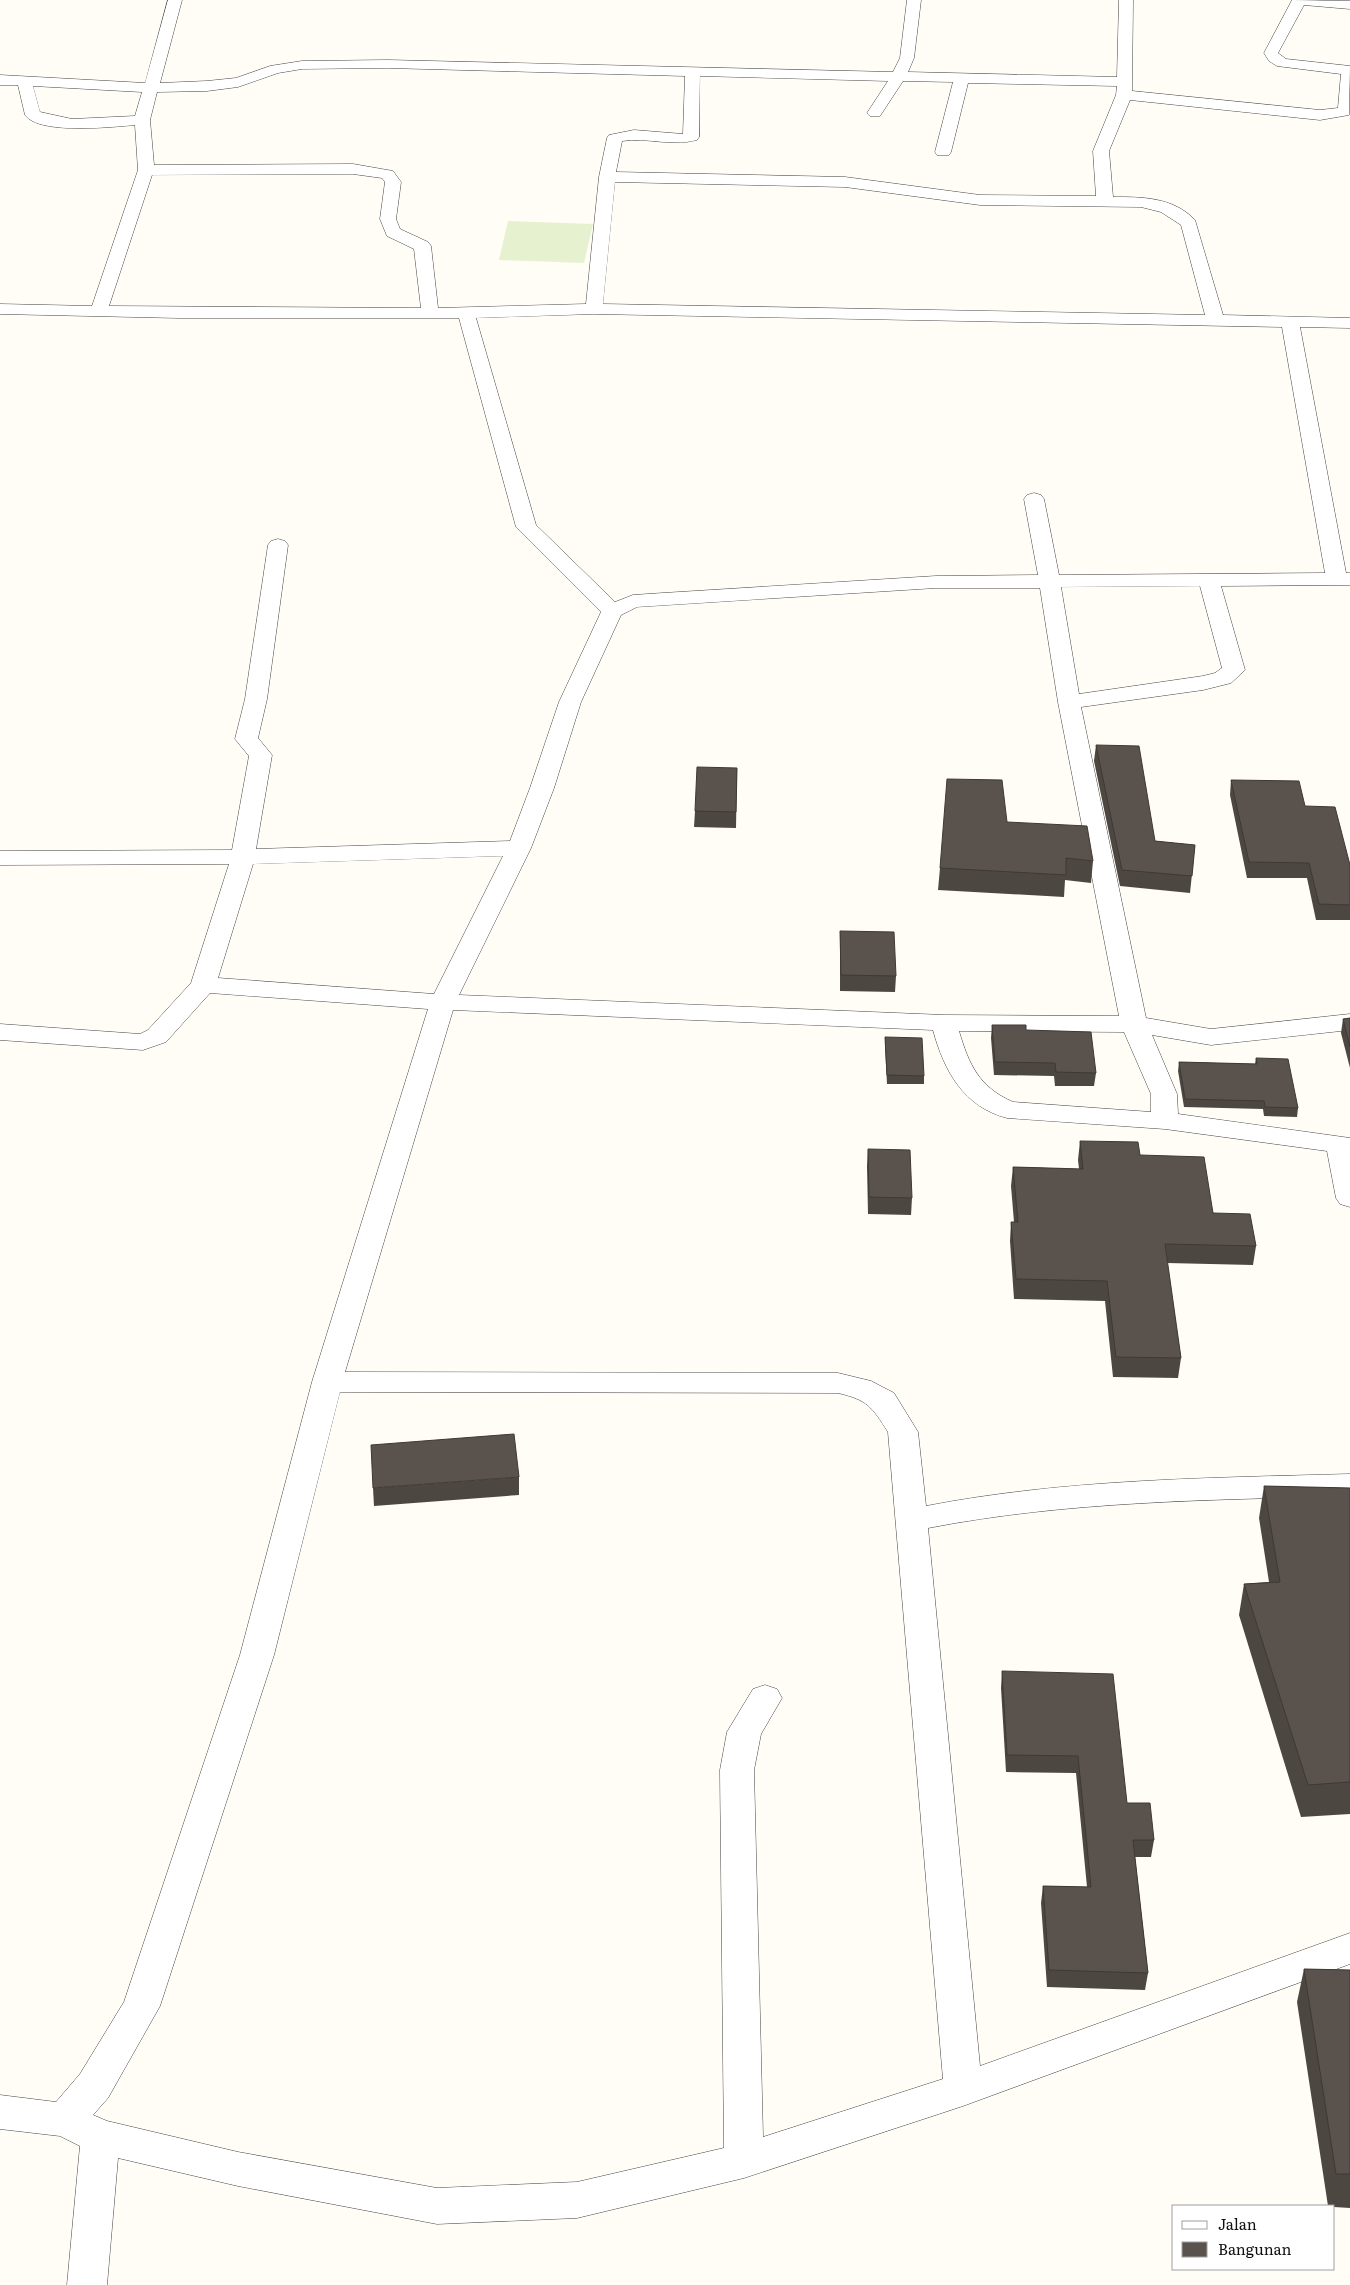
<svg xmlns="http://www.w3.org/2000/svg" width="1350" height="2285" font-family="Literata,serif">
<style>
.pitch{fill:#e6f2cf}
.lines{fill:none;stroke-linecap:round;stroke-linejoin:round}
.minor-casing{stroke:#444;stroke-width:1}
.minor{fill:#fff;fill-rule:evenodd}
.wall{fill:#4d4742}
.building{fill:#5a524d;stroke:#3f3936}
</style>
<rect width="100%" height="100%" fill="#fffdf5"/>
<polygon class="pitch" points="508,221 593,224 584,263 499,260"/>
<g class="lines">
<g class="minor-casing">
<path id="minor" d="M168,0h14l-22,83 47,-2 29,-3 34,-12 32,-5 86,-1 505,12 7,-14 7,-58h14l-7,58 -6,14 209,5 2,-77h14l-1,91 188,19 18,-2 3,-34 -64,-8 -8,-5 -5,-8 28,-53 58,1v8l-46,-4 -26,48 8,6 64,7 -1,49 -29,5 -190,-20 -21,51 4,46c29,0 60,0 82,23l28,95 127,3v10l-50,-1 46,246h4v12l-129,1 24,84 -14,13 -28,7 -122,17 65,311 65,11 139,-15v16l-139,15 -59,-10 25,59 1,20 172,24v69l-10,-3 -4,-6 -9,-47 -162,-22 -158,-11c-43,-11 -63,-47 -74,-88l-480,-20 -108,362 493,1 33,8 23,12 24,39 8,74c140,-27 282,-28 424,-32v22c-141,4 -283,5 -422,32l52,538 370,-133v31l-387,142 -219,72 -167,40 -140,6 -199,-38 -120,-28 -11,127h-40l13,-139 -20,-10 -60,-7v-34l56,7 24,-28 44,-72 116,-347 72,-273 116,-373 -218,-16 -44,49 -23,8 -143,-10v-16l140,10 8,-4 43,-47 38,-119 -229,1v-14l232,-1 17,-94 -14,-17 10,-40 23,-154 3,-4 7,-2 7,2 3,4 -21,154 -9,39 14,17 -16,94 254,-8 20,-53 29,-86 42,-90 -85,-85 -57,-209h-280l-179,-4v-10l92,2 46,-136 -3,-45c-23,2 -96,10 -110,-10l-7,-30h-18v-10l145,8zM388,68l297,8 -2,58 -49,-4 -25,5 -2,3 -8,39 -13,127 -148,4 -7,-62 -3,-4 -28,-13 -4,-10 5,-37 -8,-11 -40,-7 -199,1 -4,-45 7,-28 50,-1 31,-4 40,-14 24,-4zM700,76l188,5 -21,32 3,3h10l23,-35 50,1 -18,70 2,3h12l2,-3 17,-69 149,3 -1,9 -23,56 3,45 -116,-1 -135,-18 -229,-5 6,-31c26,-4 49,6 75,-1l2,-3zM33,86l109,6 -7,24 -63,3 -32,-7zM353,174l29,4 3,4 -5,37 7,17 27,13 7,59 -312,-2 43,-131zM615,182l230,5 135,18 161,2 20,5 20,13 24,90 -602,-11zM594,314l688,13 43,246 -266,2 -15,-76 -3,-4 -7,-2 -7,2 -3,4 14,76 -102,1 -273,17 -30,2 -18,7 -79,-77 -60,-207zM1200,586l22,82 -7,5 -12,3 -124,18 -18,-107zM936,588h104l18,114 61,314 -175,-1 -485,-20 72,-147 23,-60 27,-86 40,-87 16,-8zM503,856l-69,138 -216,-16 35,-114zM959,1031l165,1 27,62v18l-138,-10c-34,-15 -44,-37 -54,-71zM340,1392l498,1c30,7 34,14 50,39l55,647 -180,58 -9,-367 7,-36 21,-36 -5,-9 -12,-4 -12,4 -26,43 -7,38 4,378 -147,34 -140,6 -199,-36 -131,-31 -14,-6 15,-17 52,-92 114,-351z"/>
</g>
<use href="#minor" class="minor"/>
</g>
<g class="wall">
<polygon points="1096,745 1155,841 1195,845 1190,893 1120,886 1094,761"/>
<polygon points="737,768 736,828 694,827 695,811"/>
<polygon points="1231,780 1305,806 1350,865 1350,920 1316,920 1307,878 1247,878 1230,795"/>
<polygon points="1007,822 1093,861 1091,883 1065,880 1064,897 938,890 940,868"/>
<polygon points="840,931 896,976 895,992 840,991"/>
<polygon points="1350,1018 1350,1068 1341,1033 1343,1019"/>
<polygon points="992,1025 1026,1030 1096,1073 1094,1086 1055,1086 1054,1076 994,1075 991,1038"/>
<polygon points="885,1037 924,1076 924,1084 887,1084 885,1046"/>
<polygon points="1256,1058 1298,1108 1297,1117 1264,1116 1263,1109 1184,1107 1178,1071 1179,1062 1255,1064"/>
<polygon points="1080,1141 1140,1155 1256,1246 1253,1265 1167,1263 1181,1358 1178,1378 1113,1377 1105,1301 1014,1299 1010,1241 1011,1222 1014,1222 1011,1186 1013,1167 1079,1169 1078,1160"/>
<polygon points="868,1149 912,1198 911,1215 868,1214 867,1166"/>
<polygon points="519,1477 519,1495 374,1506 373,1488"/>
<polygon points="1264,1486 1350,1488 1350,1814 1301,1817 1239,1615 1244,1584 1269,1582 1259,1518"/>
<polygon points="1002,1671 1127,1803 1154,1840 1151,1857 1135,1857 1148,1973 1145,1990 1047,1987 1041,1903 1043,1886 1087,1887 1076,1773 1006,1772 1001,1688"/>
<polygon points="1304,1969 1350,1970 1350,2208 1334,2207 1334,2206 1328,2206 1297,2002"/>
</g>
<g class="building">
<polygon points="1096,745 1139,746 1155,841 1195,845 1192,876 1122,870"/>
<polygon points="697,767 737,768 736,812 695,811"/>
<polygon points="947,779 1002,780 1007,822 1087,826 1093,861 1066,858 1066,875 940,868"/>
<polygon points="1231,780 1299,781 1305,806 1335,807 1350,865 1350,905 1319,904 1309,863 1249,862"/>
<polygon points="840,931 894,932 896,976 841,975"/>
<polygon points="1350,1018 1350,1047 1343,1019"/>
<polygon points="992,1025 1026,1025 1026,1030 1091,1032 1096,1073 1056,1072 1055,1063 995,1062"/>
<polygon points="885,1037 922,1038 924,1076 887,1075"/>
<polygon points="1256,1058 1288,1059 1298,1108 1265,1107 1264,1101 1185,1099 1179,1062 1257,1064"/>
<polygon points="1080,1141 1138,1142 1140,1155 1204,1157 1213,1213 1250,1214 1256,1246 1165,1244 1181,1358 1116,1357 1107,1281 1016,1279 1011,1222 1018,1222 1013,1167 1083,1169"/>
<polygon points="868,1149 910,1150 912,1198 869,1197"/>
<polygon points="514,1434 519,1477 373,1488 371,1445"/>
<polygon points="1264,1486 1350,1488 1350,1782 1308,1785 1244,1584 1280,1582"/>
<polygon points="1002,1671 1113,1674 1127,1803 1150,1803 1154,1840 1133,1840 1148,1973 1049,1970 1043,1886 1091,1887 1078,1756 1007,1755"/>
<polygon points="1304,1969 1350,1970 1350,2174 1336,2174"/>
</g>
<rect x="1172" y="2205" width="162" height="65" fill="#ffffff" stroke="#a0a0a0"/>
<rect x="1182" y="2221" width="25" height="8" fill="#ffffff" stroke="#a0a0a0"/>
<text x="1218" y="2230" font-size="15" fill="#111111">Jalan</text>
<rect x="1182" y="2242" width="25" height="15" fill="#5a524d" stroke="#a0a0a0"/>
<text x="1218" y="2255" font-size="15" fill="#111111">Bangunan</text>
</svg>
